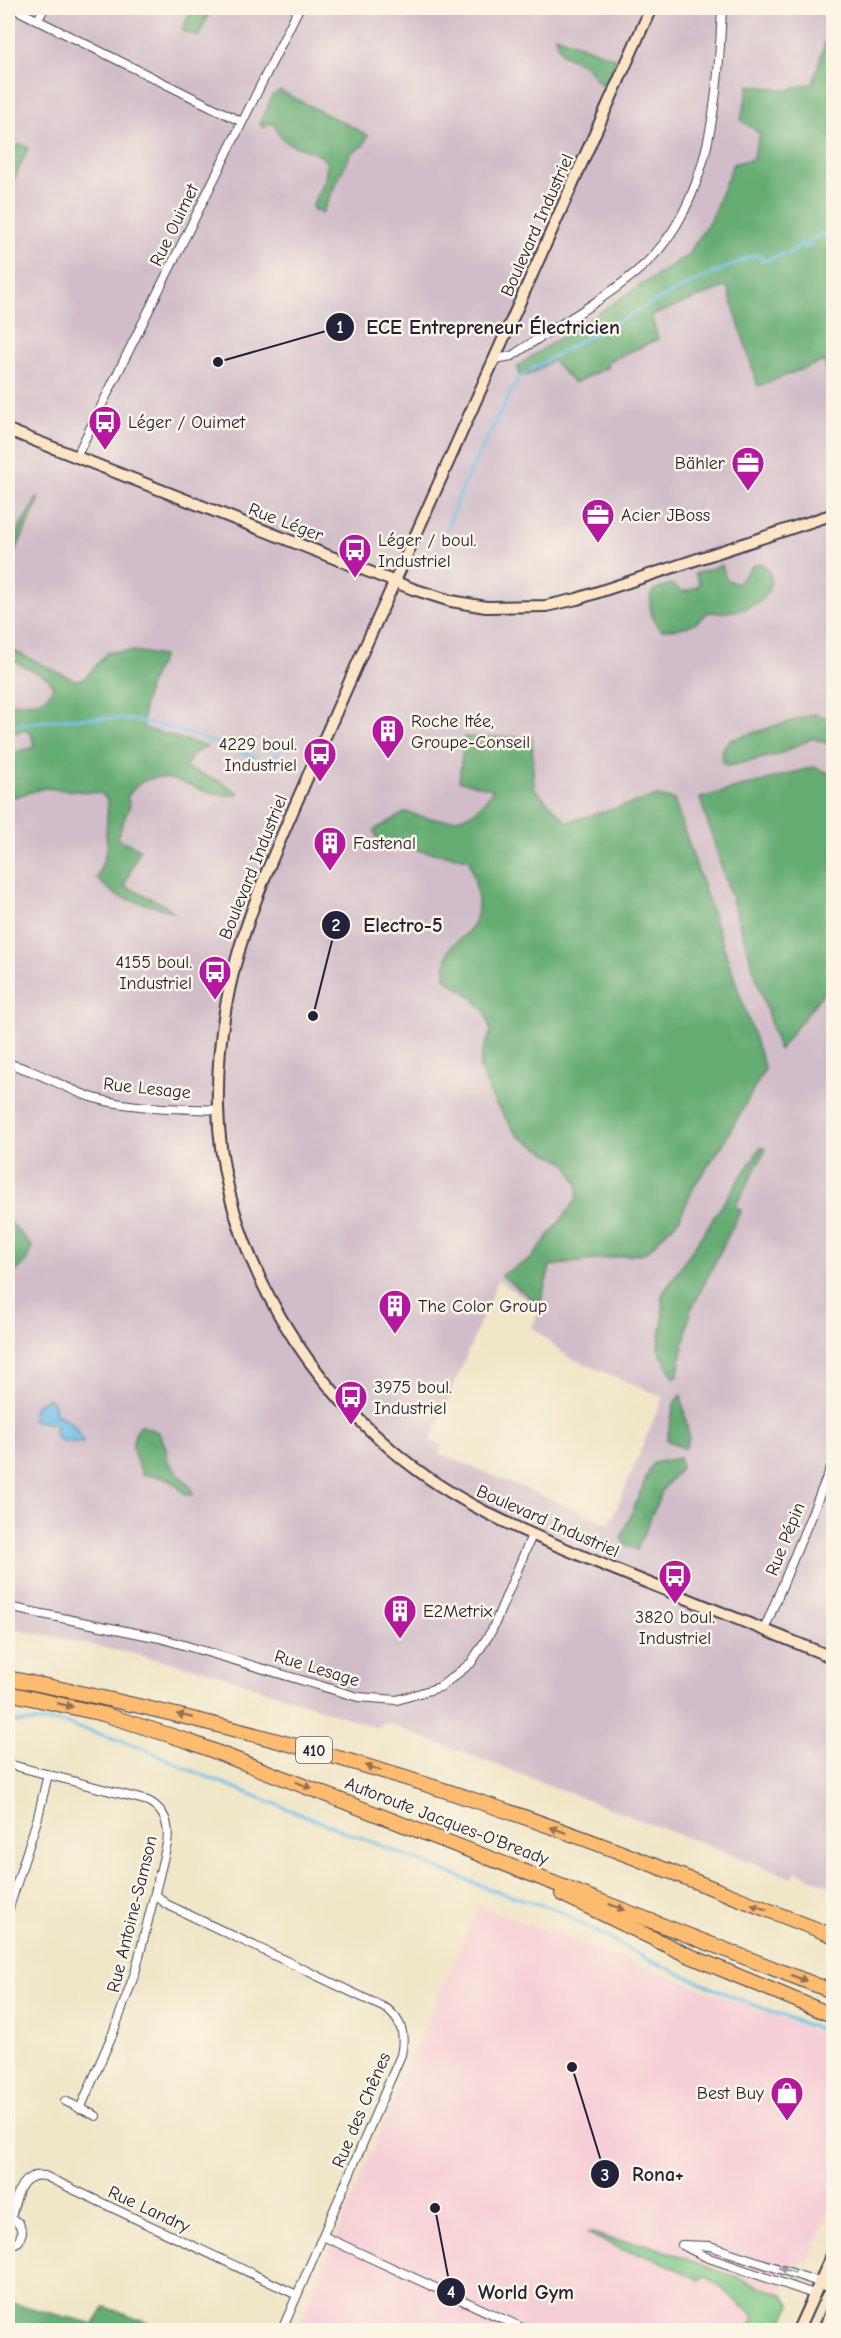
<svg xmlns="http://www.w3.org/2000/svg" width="841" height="2338" font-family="'Comic Neue',sans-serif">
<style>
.built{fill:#f6cfd6}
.industrial{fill:#d1bdc9;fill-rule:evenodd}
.green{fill:#7cc886;stroke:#4f7560;stroke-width:1.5}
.forest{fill:#65ac73;stroke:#446757;stroke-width:1.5}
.water{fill:#6fc0ea;stroke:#487192;stroke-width:1.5}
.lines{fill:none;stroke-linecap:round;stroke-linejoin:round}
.stream{stroke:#6fc0ea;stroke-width:3}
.street-casing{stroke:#413f50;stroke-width:10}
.secondary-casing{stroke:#413f50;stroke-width:14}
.highway-casing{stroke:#413f50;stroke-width:16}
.street{stroke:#fff;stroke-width:8}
.secondary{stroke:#ffe4c6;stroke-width:10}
.highway{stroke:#febc70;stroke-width:14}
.oneway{fill:#906f56}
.oneway2{fill:#9c9ca7}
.labels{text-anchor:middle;stroke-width:5;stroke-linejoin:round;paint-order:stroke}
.shield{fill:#fcf5e5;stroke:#63616e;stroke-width:1.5}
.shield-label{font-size:16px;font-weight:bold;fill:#22223b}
.street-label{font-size:18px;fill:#22223b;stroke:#fcf5e5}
.poi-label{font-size:18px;fill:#22223b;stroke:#fcf5e5;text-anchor:start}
.leader{fill:none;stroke:#22223b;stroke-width:2}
.callout-dot{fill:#22223b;stroke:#fcf5e5;stroke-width:2}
.mark-label{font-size:18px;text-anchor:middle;font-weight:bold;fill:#fff}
.callout-label{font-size:20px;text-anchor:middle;font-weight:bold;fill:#22223b;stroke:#fcf5e5;stroke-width:5;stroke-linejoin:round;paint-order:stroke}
</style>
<rect width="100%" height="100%" fill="#fcf5e5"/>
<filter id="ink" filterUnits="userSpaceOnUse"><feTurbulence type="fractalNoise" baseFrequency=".0167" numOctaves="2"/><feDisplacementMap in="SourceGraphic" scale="12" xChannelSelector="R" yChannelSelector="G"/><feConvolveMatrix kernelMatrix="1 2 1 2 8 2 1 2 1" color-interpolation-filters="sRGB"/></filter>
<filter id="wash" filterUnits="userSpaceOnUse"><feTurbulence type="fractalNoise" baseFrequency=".008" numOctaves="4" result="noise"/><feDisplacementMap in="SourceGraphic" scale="24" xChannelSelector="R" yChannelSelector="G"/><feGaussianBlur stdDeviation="1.35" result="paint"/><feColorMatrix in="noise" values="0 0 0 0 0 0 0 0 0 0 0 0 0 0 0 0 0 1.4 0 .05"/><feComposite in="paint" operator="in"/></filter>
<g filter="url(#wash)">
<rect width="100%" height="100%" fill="#f0e6c8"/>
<polygon class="built" points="479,1906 833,2038 833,2201 808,2262 793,2263 779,2296 780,2324 797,2330 297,2330 410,2060"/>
<path class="industrial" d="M8,8h825v1879l-37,-16 -3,7 -407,-155 -9,5 -171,-58 -198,-43zM498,1280l42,29 -8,18 36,30 95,40 -53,127 -171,-71 3,-8 -11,-5z"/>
<polygon class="green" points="590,2232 614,2240 646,2244 783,2295 791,2304 779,2330 751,2330 751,2324 755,2317 706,2275 700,2280 652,2257 626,2251 587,2233"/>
<g class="forest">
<polygon points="833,8 833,388 824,361 758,386 727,286 651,316 658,339 607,362 608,367 574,383 552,360 533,373 519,377 518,366 541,350 688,255 711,219 733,164 752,159 760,134 741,120 749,85 787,90 813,83 830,26"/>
<polygon points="191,9 206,8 205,11 209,13 198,37 182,30"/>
<polygon points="555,36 617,59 606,83 600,84 586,66 562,54"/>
<path d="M280,91l88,44 -5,11 -12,7 -29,60 -8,-3 -2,-4 13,-26 2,-18c-13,-15 -33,-11 -46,-25 -3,-3 -5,-9 -7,-13l-7,-1 -2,5 -5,-3 12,-29z"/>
<path d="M21,144l7,4 -20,44c-1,-16 -5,-41 13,-48z"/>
<polygon points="38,497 38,502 8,567 8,546"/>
<path d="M760,563c7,5 12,9 11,19 -4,27 -40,32 -63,30 -14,16 -26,16 -47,18 -10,-10 -14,-27 -8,-40l18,-6 12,8 14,-5 3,-4 -5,-9 27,-9 4,14 11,5 15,-18z"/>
<path d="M8,648l66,32 10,-1 24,-27 25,-1 30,5c-13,25 -22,44 -19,72l62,18 -14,10 -7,12 34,13 20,12c-36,14 -82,-45 -112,5l3,7 -13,33 23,11 -16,37 39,18 11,8 -57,-16 -20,-17 11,-33 -2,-10 2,-35 -7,-8 -57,-5 -36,11v-45l27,-7 -4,-13 -6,-4 -17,4v-30c16,-2 38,2 45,-17l-4,-8 -41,-21z"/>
<polygon points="814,714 833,719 833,746 813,738 777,755 729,766 723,763 721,751 730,740"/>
<path d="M464,737h68l2,51 33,34 91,-26 16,4 91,269 -44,78 -25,36 -17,36 -34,34 -95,13 -10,39 -39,-30 30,-16 46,-60 1,-14 -11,-21 -49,-28 -25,-36 -13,-32 1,-13 10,-23 -5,-19 -13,-15 -28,-20c1,-10 0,-24 7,-32 9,-9 19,-14 24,-28 6,-18 -3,-41 -7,-59l-90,-15 -5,-14 32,-18c36,12 67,14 87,-23l-34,-8z"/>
<polygon points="814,767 833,775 833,980 779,1050 700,798"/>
<polygon points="761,1147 766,1149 735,1207 741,1210 690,1312 677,1377 674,1378 658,1348 663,1319 662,1295"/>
<polygon points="8,1219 32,1247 26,1262 8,1279 12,1251 8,1247"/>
<polygon points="681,1395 689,1437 685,1449 667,1440 674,1403"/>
<path d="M140,1425l18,7 8,15 2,15 23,26 2,7 -8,-1 -15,-15 -28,-5c-8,-21 -15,-28 -2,-49z"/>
<polygon points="679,1458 681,1468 663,1489 637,1550 624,1544 621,1538 651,1467 654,1463"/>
<polygon points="8,2302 94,2324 105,2307 166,2330 8,2330"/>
</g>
<path class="water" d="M48,1398l5,4 3,13c12,2 25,17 27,28l-21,-2 -7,-5 1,-10 -2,-2 -22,-4 3,-14z"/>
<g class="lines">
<g class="stream">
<polyline points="432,566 466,479 519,377 578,342 679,289 757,254 763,261 794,251 802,243 804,248 809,246 809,240 834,228"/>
<path d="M8,726c40,-6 84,-11 125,-6 44,6 87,25 129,40 14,-3 18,-8 24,-21"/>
<polyline points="8,1722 60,1722 141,1747 185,1768 492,1890 555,1909 647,1959 738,1999 834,2035"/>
</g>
</g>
</g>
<g filter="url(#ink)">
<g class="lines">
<g class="street-casing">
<g id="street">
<polyline points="13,8 242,122"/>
<polyline points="38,20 44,8"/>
<path d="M495,359l17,-3c43,-30 92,-55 131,-90 69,-62 75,-172 79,-258"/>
<polyline points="76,457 299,8"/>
<path d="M8,1064c30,6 56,25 86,34 39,11 83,10 124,12"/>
<polyline points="8,1607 160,1638 358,1697 397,1700 440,1687 471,1663 492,1630 532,1535"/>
<polyline points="764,1630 834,1460"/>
<path d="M8,1764l140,37c17,9 22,24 19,43l-32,129 -22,60 -33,76"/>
<path d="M155,1894l11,10 221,105c16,13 18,27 14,46l-119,275"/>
<polyline points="8,1911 38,1817 48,1774"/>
<polyline points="65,2101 96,2116"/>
<polyline points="8,2218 19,2223 22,2232 19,2241 8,2247"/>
<path d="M11,2218c5,-19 8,-47 34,-42l252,119"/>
<polyline points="323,2236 527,2330"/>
<polyline points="682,2245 710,2246 819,2282"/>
<polyline points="686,2247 706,2257 814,2294"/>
</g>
</g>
<g class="secondary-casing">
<g id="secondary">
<path d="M651,8c-80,180 -161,361 -242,542 -35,76 -69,152 -102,228 -49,113 -92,202 -89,329 3,132 75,259 174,343 65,56 142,86 219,118 74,30 148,60 223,90"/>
<polyline points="8,430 413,589 451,601 486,607 546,606 577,599 834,514"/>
<polyline points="819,2282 834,2289"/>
<polyline points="798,2330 834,2251"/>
<polyline points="824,2330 834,2304"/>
</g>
</g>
<g class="highway-casing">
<g id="highway">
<path d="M8,1678c162,32 321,73 478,126 117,39 232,87 348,132"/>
<polyline points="8,1693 103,1714 188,1741 834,1992"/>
<polyline points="562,1894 683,1953 834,2016"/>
</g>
</g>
<use href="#street" class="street"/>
<use href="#secondary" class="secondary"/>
<use href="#highway" class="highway"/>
</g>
<defs><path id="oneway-solid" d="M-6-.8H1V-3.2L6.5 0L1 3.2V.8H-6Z" transform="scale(1.5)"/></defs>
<g class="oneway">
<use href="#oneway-solid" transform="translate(65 1705) rotate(13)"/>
<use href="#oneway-solid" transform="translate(185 1716) rotate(-167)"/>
<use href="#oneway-solid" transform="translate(373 1768) rotate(-163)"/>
<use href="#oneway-solid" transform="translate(304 1785) rotate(21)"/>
<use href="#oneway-solid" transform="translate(558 1830) rotate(-159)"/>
<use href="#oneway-solid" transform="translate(617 1907) rotate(21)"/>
<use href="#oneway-solid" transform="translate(759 1907) rotate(-159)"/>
<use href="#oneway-solid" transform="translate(799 1978) rotate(21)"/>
</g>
<use class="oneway2" href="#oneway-solid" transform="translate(787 2270) rotate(-162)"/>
</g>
<defs>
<g id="bus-pin" transform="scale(1.725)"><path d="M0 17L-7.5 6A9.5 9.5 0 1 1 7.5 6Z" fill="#b5179e" stroke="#fcf5e5"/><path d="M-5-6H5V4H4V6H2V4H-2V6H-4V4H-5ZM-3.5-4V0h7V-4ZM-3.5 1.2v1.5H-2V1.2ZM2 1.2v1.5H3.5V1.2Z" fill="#fff"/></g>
<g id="office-pin" transform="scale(1.725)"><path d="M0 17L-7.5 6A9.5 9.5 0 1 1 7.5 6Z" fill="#b5179e" stroke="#fcf5e5"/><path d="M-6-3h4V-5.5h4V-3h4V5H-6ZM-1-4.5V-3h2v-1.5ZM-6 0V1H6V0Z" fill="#fff"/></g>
<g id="building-pin" transform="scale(1.725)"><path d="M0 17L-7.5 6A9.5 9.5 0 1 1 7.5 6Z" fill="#b5179e" stroke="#fcf5e5"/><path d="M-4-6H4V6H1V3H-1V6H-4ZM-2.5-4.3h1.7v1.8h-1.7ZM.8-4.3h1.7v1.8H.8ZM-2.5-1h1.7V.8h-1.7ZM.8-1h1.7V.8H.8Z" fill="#fff"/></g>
<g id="shop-pin" transform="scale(1.725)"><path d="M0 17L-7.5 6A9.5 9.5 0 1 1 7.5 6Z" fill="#b5179e" stroke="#fcf5e5"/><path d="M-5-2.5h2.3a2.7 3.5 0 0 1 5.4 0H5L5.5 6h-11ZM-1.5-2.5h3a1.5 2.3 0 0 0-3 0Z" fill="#fff"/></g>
</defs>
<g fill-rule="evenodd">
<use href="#bus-pin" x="105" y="422"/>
<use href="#office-pin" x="748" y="463"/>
<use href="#office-pin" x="598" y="515"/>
<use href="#bus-pin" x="355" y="550"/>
<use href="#building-pin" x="388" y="731"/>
<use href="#bus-pin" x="320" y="754"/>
<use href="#building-pin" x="330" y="843"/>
<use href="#bus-pin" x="215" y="972"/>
<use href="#building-pin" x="395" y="1306"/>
<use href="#bus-pin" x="351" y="1397"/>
<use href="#bus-pin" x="675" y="1576"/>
<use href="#building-pin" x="400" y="1611"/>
<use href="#shop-pin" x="787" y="2093"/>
</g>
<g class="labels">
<rect class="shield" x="296" y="1737" width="36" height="26" rx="4.5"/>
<g class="shield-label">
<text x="314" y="1756">410</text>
</g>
<g class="street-label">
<text transform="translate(174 225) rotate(-64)" y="6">Rue Ouimet</text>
<text transform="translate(537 225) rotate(-66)" y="6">Boulevard Industriel</text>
<text transform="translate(286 522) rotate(21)" y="6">Rue Léger</text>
<text transform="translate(253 867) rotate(-68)" y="6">Boulevard Industriel</text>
<text transform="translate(147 1088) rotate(6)" y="6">Rue Lesage</text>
<text transform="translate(548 1521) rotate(24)" y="6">Boulevard Industriel</text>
<text transform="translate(785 1539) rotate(-68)" y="6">Rue Pépin</text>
<text transform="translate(317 1668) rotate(17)" y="6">Rue Lesage</text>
<text transform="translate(447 1821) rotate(21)" y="6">Autoroute Jacques-O'Bready</text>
<text transform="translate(132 1914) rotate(-76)" y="6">Rue Antoine-Samson</text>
<text transform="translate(361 2110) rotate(-67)" y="6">Rue des Chênes</text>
<text transform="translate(149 2209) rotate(25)" y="6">Rue Landry</text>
</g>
<g class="poi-label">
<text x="128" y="428">Léger / Ouimet</text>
<text x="725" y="469" text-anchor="end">Bähler</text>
<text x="621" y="521">Acier JBoss</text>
<text x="378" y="546">Léger / boul.<tspan x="378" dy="21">Industriel</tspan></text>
<text x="411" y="727">Roche ltée,<tspan x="411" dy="21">Groupe-Conseil</tspan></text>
<text x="297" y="750" text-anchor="end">4229 boul.<tspan x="297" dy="21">Industriel</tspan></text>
<text x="353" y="849">Fastenal</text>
<text x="192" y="968" text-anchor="end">4155 boul.<tspan x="192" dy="21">Industriel</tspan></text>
<text x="418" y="1312">The Color Group</text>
<text x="374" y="1393">3975 boul.<tspan x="374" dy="21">Industriel</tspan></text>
<text x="423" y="1617">E2Metrix</text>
<text x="675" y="1623" text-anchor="middle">3820 boul.<tspan x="675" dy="21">Industriel</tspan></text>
<text x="764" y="2099" text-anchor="end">Best Buy</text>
</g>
</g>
<path class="leader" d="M218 362L340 327M313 1016L336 925M572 2067L605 2174M435 2208L451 2292"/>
<g class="callout-dot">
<circle cx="218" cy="362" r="6"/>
<circle cx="313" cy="1016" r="6"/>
<circle cx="572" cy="2067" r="6"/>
<circle cx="435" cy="2208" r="6"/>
<circle cx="340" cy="327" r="15"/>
<circle cx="336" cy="925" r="15"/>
<circle cx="605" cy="2174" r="15"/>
<circle cx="451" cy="2292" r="15"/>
</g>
<g class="mark-label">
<text x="340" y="333">1</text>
<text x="336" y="931">2</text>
<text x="605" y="2181">3</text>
<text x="451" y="2298">4</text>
</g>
<g class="callout-label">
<text x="493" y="334">ECE Entrepreneur Électricien</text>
<text x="403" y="932">Electro-5</text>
<text x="658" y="2181">Rona+</text>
<text x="526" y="2299">World Gym</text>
</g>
<rect width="841" height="2338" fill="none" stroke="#fcf5e5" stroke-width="30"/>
</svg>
